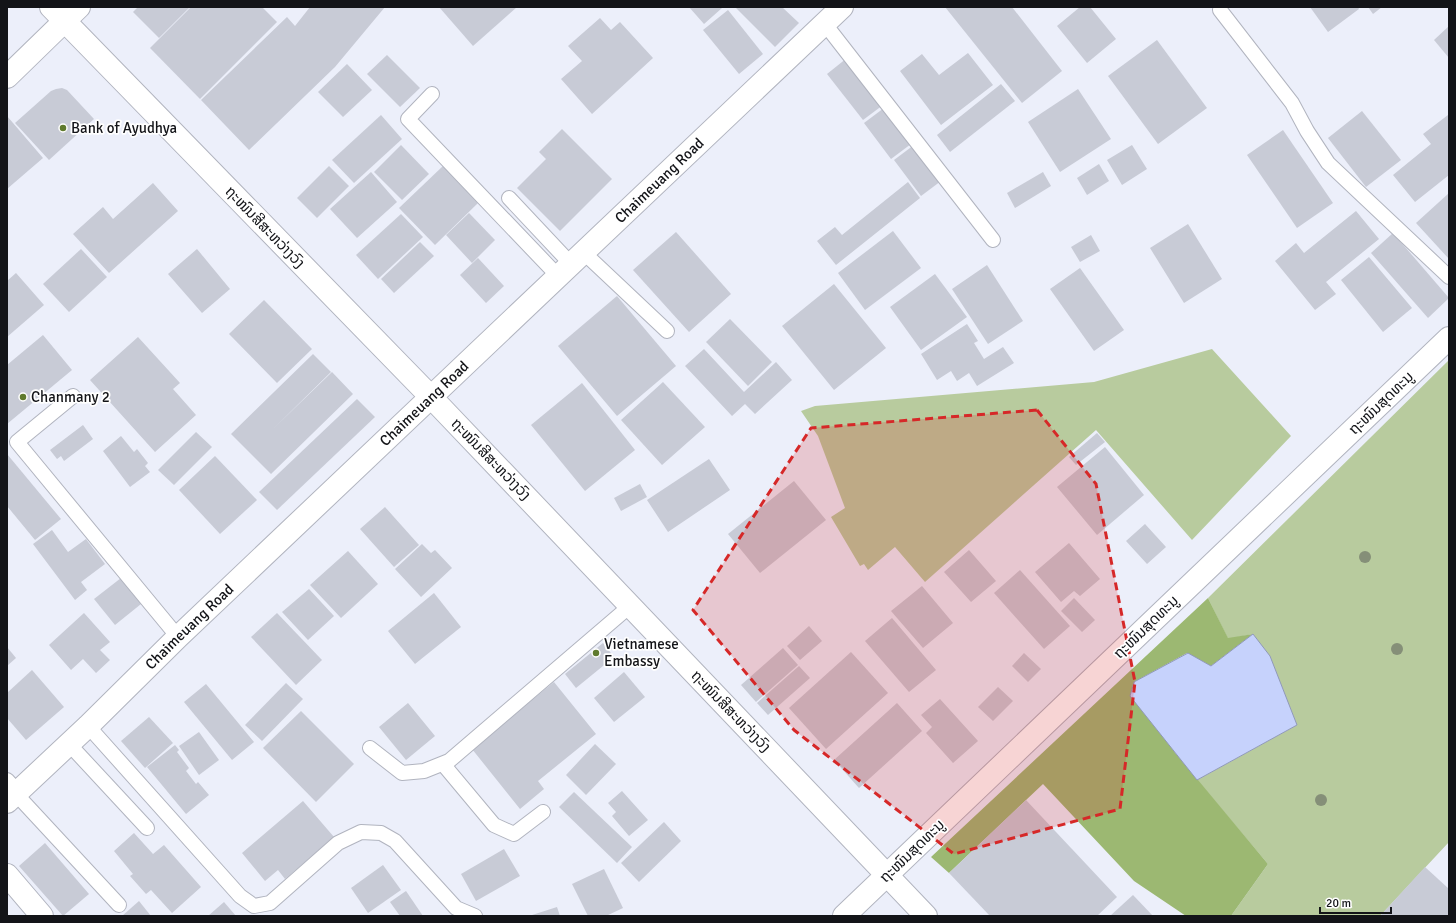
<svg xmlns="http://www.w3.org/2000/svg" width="1456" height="923" font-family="Signika,'Noto Sans Lao',sans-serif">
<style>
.green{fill:#b8cb9e}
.forest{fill:#9cb872}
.water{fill:#c6d2fc;stroke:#9099b8}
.building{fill:#c8cbd6}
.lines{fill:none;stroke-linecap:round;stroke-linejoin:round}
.service-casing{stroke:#b1b4bf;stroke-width:16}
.minor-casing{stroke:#b1b4bf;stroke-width:24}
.service{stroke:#fff;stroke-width:14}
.minor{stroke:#fff;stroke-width:22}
.tree{fill:#858f78}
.marked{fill:#d62828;fill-opacity:0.2;stroke:#d62828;stroke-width:3;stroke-dasharray:8 5;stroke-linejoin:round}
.poi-dot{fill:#5f7a2d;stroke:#fff;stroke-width:1.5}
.labels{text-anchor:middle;stroke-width:3.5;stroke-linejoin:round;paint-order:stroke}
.poi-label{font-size:15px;fill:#131418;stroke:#fff;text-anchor:start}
.street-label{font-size:15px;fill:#131418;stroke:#fff}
</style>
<rect width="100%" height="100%" fill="#eceffa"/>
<g class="green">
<polygon points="1212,349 1291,436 1192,540 1096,430 925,582 895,547 868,570 864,564 860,566 831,517 845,508 818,436 801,411 815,406 1094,382"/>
<polygon points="1449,360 1449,842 1380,916 1231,916 1268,864 1197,780 1297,725 1253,634 1228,639 1208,598"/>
</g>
<polygon class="forest" points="1208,598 1228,638 1253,634 1211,666 1187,653 1134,682 1173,750 1268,864 1231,916 1186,916 1134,881 1043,784 949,873 931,857"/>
<polygon class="water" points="1253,634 1270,656 1297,725 1197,780 1130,696 1134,682 1188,653 1211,666"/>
<g class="building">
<polygon points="138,7 190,7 159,38 133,12"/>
<polygon points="191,7 262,7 277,22 200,99 150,48"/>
<polygon points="310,7 385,7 335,67 249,150 201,100 287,17 295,26"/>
<polygon points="439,7 517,7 473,46"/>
<polygon points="689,7 721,7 722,8 704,24"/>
<polygon points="735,7 782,7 799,23 775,47"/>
<polygon points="945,7 1012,7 1062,71 1022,103"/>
<polygon points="1080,7 1090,7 1116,39 1087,63 1057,26"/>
<polygon points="1310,7 1358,7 1359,9 1328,32"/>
<polygon points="1368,7 1382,7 1373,14"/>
<polygon points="728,10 763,54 739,74 703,30"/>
<polygon points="600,18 611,30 620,22 653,58 592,114 561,79 582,61 568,46"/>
<polygon points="1449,26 1449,58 1434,40"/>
<polygon points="1157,40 1207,108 1158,144 1108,76"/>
<polygon points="968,53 993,85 941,125 900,71 922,54 939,75"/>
<polygon points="387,55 420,88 400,107 367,74"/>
<polygon points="847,58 883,105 863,120 827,74"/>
<polygon points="347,64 372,90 343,117 318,92"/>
<polygon points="1001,84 1015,101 950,152 937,135"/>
<polygon points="62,88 67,90 94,119 49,160 15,123 51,91 56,89"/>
<polygon points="1078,89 1111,139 1060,172 1028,122"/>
<polygon points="884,108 911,144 891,159 864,123"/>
<polygon points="1362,111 1401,160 1366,187 1328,138"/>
<polygon points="381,115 402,139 354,183 332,160"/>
<polygon points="1448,115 1449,116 1449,175 1415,202 1393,175 1431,144 1423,134"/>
<polygon points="7,116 43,158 7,189"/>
<polygon points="562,129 612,179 560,231 517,188 546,159 539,152"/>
<polygon points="1283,130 1333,203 1297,228 1247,155"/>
<polygon points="401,145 429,174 402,200 374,172"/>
<polygon points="914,145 941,181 921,196 894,160"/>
<polygon points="1132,145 1147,169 1122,185 1107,160"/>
<polygon points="1099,164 1109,181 1087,195 1077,178"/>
<polygon points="329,166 349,186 317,218 297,198"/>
<polygon points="443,166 478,203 435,245 399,208"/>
<polygon points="371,172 397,202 357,238 330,209"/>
<polygon points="1043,172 1051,186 1015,208 1007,193"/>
<polygon points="908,182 920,198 836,265 817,241 835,227 842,235"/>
<polygon points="153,183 178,211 109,273 73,234 103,207 113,219"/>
<polygon points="1449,193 1449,259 1416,223"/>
<polygon points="1356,211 1379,239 1326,282 1336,294 1315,310 1275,261 1296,243 1304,253"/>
<polygon points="469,213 495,240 472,263 446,235"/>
<polygon points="401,214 423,237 378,279 356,255"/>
<polygon points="1188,224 1222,279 1184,303 1150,248"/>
<polygon points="893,231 921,268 865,310 838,273"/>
<polygon points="676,232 731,294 689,332 633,270"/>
<polygon points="1393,233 1449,298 1428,318 1371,253"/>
<polygon points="1091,235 1100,251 1080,262 1071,247"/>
<polygon points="420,242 434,256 394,293 381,279"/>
<polygon points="81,249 107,277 69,312 43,284"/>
<polygon points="197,249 230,289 202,313 168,274"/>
<polygon points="1369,257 1412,308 1383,332 1341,280"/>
<polygon points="478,258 504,286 486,303 460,275"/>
<polygon points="987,265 1023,321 988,344 952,289"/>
<polygon points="1080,268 1124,330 1094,351 1050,289"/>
<polygon points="16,273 44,305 7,337 7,281"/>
<polygon points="935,274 967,317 921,350 890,307"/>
<polygon points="834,284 886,348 834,390 782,326"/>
<polygon points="617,296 676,366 617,416 558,346"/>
<polygon points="264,300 312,349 277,383 229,334"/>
<polygon points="730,319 772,362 748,386 706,342"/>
<polygon points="967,324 978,341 974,343 984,359 1003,347 1014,363 977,386 969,373 957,381 951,371 937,380 921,354"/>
<polygon points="43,335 72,370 7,424 7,365"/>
<polygon points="138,337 180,383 173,389 196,415 155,452 90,380"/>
<polygon points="704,349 744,392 776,362 792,380 755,414 745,404 732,416 685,366"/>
<polygon points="313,354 331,372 273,429 332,372 353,394 271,474 231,434"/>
<polygon points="663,382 705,427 662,465 621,420"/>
<polygon points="582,383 635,450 585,491 531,425"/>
<polygon points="357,399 375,417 277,510 259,492"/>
<polygon points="83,425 93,439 64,461 61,456 57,459 50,450"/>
<polygon points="196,432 212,447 174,485 158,470"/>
<polygon points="1097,433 1105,442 1076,465 1069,457"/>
<polygon points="121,436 134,452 137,449 148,463 145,466 150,472 130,487 103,451"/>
<polygon points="1105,447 1144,495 1097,535 1057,487"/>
<polygon points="7,454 61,519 35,540 7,506"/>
<polygon points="215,456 257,500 220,534 179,490"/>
<polygon points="709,459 730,490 668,532 647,500"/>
<polygon points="794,481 826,520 760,573 728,534"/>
<polygon points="640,484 647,497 621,511 614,498"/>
<polygon points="385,507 419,545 394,567 360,529"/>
<polygon points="1145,524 1166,547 1147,564 1126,541"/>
<polygon points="52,530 68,552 86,539 105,564 81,582 87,590 75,600 33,544"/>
<polygon points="1069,543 1100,579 1080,596 1074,591 1061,602 1035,572"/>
<polygon points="422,544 431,553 435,550 452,568 421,597 395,569"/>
<polygon points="969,550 996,581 971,602 944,572"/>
<polygon points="348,551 378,584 341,618 310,585"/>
<polygon points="1020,570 1070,626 1044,649 994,593"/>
<polygon points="121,578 141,604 115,625 94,599"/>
<polygon points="922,586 953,623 923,648 891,611"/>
<polygon points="309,589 334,616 308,640 282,612"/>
<polygon points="434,593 461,627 415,664 388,631"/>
<polygon points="1074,598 1095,620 1082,632 1061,611"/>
<polygon points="84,613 110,642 100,650 110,660 96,673 83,659 71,670 49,645"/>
<polygon points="277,613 322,660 296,685 251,637"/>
<polygon points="892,618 936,670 909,692 865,641"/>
<polygon points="809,626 822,641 800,660 787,646"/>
<polygon points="603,643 614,657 576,688 565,674"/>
<polygon points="7,647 16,658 7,666"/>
<polygon points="783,648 798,665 756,702 741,685"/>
<polygon points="851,652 888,693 826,749 789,708"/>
<polygon points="1024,653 1041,669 1028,682 1012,666"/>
<polygon points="799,666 810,678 768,715 757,703"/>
<polygon points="32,670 64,707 26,740 7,718 7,693"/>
<polygon points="624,672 645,697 614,722 594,698"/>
<polygon points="554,682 596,734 538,781 544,789 520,809 472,749"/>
<polygon points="286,683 303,699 262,741 245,725"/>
<polygon points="206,684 254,742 232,760 184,702"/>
<polygon points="998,687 1013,701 993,721 978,707"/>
<polygon points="940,699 978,741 953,763 926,733 932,727 921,715"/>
<polygon points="408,703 435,736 406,760 379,727"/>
<polygon points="897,703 922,731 859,788 834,760"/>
<polygon points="301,711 354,764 316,802 263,748"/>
<polygon points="149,717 173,743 145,768 121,741"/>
<polygon points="199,732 219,760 199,775 179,746"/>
<polygon points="595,744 616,764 586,795 566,775"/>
<polygon points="175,745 179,750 177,752 189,768 186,771 196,784 198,782 209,795 186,814 147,767"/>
<polygon points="622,791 648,820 629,836 612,816 616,812 608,803"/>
<polygon points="574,792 632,847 617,863 559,807"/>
<polygon points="1026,800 1117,897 1097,916 990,916 949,873"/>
<polygon points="303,801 334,837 285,879 278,870 265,881 242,853"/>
<polygon points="664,822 681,841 639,882 621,863"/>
<polygon points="134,833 153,854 164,845 201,887 172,913 151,890 146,894 130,876 133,874 114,851"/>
<polygon points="45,843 89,894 63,916 19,866"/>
<polygon points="504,849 520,876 476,901 461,874"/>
<polygon points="383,865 401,890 368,913 351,888"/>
<polygon points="1425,867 1449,889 1449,916 1380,916"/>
<polygon points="604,869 623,908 606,916 588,916 572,884"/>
<polygon points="406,891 423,916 400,916 390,902"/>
<polygon points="1133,895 1153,916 1110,916"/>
<polygon points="139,901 151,916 122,916"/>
<polygon points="224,902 236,916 208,916"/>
<polygon points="557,907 560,916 529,916"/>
</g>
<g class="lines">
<g class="service-casing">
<g id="service">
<polyline points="1220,10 1292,103 1307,131 1328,163 1449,277"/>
<polyline points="825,24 993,240"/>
<polyline points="432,94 408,119 558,276"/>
<polyline points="509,198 571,264"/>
<polyline points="583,252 667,331"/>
<polyline points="73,396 17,442 178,637"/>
<polyline points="88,726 240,896 254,906 270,903 338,843 361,832 381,833 395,841 456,908 475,916"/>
<polyline points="69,744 147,828"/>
<polyline points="370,748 402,773 424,771 449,761 630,606"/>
<polyline points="443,764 494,825 514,834 543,812"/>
<polyline points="7,780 18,792"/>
<polyline points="16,794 119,905"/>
</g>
</g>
<g class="minor-casing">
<g id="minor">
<polyline points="51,7 431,397 926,916"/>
<polyline points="7,77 79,7"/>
<path id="s1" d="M7,802l81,-76 90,-89 664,-630"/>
<polyline points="7,875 42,916"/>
<polyline points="844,916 1449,338"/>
</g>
</g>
<use href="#service" class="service"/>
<use href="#minor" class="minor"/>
</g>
<g class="tree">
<circle cx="1365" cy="557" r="6"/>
<circle cx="1397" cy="649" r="6"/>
<circle cx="1321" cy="800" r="6"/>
</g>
<path class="marked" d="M1037,410l59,74 39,198 -15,127 -166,45 -160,-124 -101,-120 118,-182z"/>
<g class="poi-dot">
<circle cx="63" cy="128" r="4"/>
<circle cx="23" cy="397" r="4"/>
<circle cx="596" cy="653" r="4"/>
</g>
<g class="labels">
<g class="poi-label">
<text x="71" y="133">Bank of Ayudhya</text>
<text x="31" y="402">Chanmany 2</text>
<text x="604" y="649">Vietnamese<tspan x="604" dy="17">Embassy</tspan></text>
</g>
<g class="street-label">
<text dy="5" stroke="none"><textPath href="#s1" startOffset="901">Chaimeuang Road</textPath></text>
<text transform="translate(265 227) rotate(46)" y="5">ຖະໜົນສີສະຫວ່າງວົງ</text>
<text transform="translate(1381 403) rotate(-44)" y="5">ຖະໜົນສຸດທະນູ</text>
<text dy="5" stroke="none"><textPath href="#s1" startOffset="577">Chaimeuang Road</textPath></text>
<text transform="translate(491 459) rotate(46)" y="5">ຖະໜົນສີສະຫວ່າງວົງ</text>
<text dy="5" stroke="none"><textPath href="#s1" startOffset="253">Chaimeuang Road</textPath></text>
<text transform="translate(1146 627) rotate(-44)" y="5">ຖະໜົນສຸດທະນູ</text>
<text transform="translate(731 711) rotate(46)" y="5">ຖະໜົນສີສະຫວ່າງວົງ</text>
<text transform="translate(912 851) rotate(-44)" y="5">ຖະໜົນສຸດທະນູ</text>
</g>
</g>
<rect width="1456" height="923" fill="none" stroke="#131418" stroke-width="16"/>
<path d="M1320 907v6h71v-6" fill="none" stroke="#131418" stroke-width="2"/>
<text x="1326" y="907" font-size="12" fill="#131418" stroke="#ffffff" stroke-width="3" paint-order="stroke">20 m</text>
</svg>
